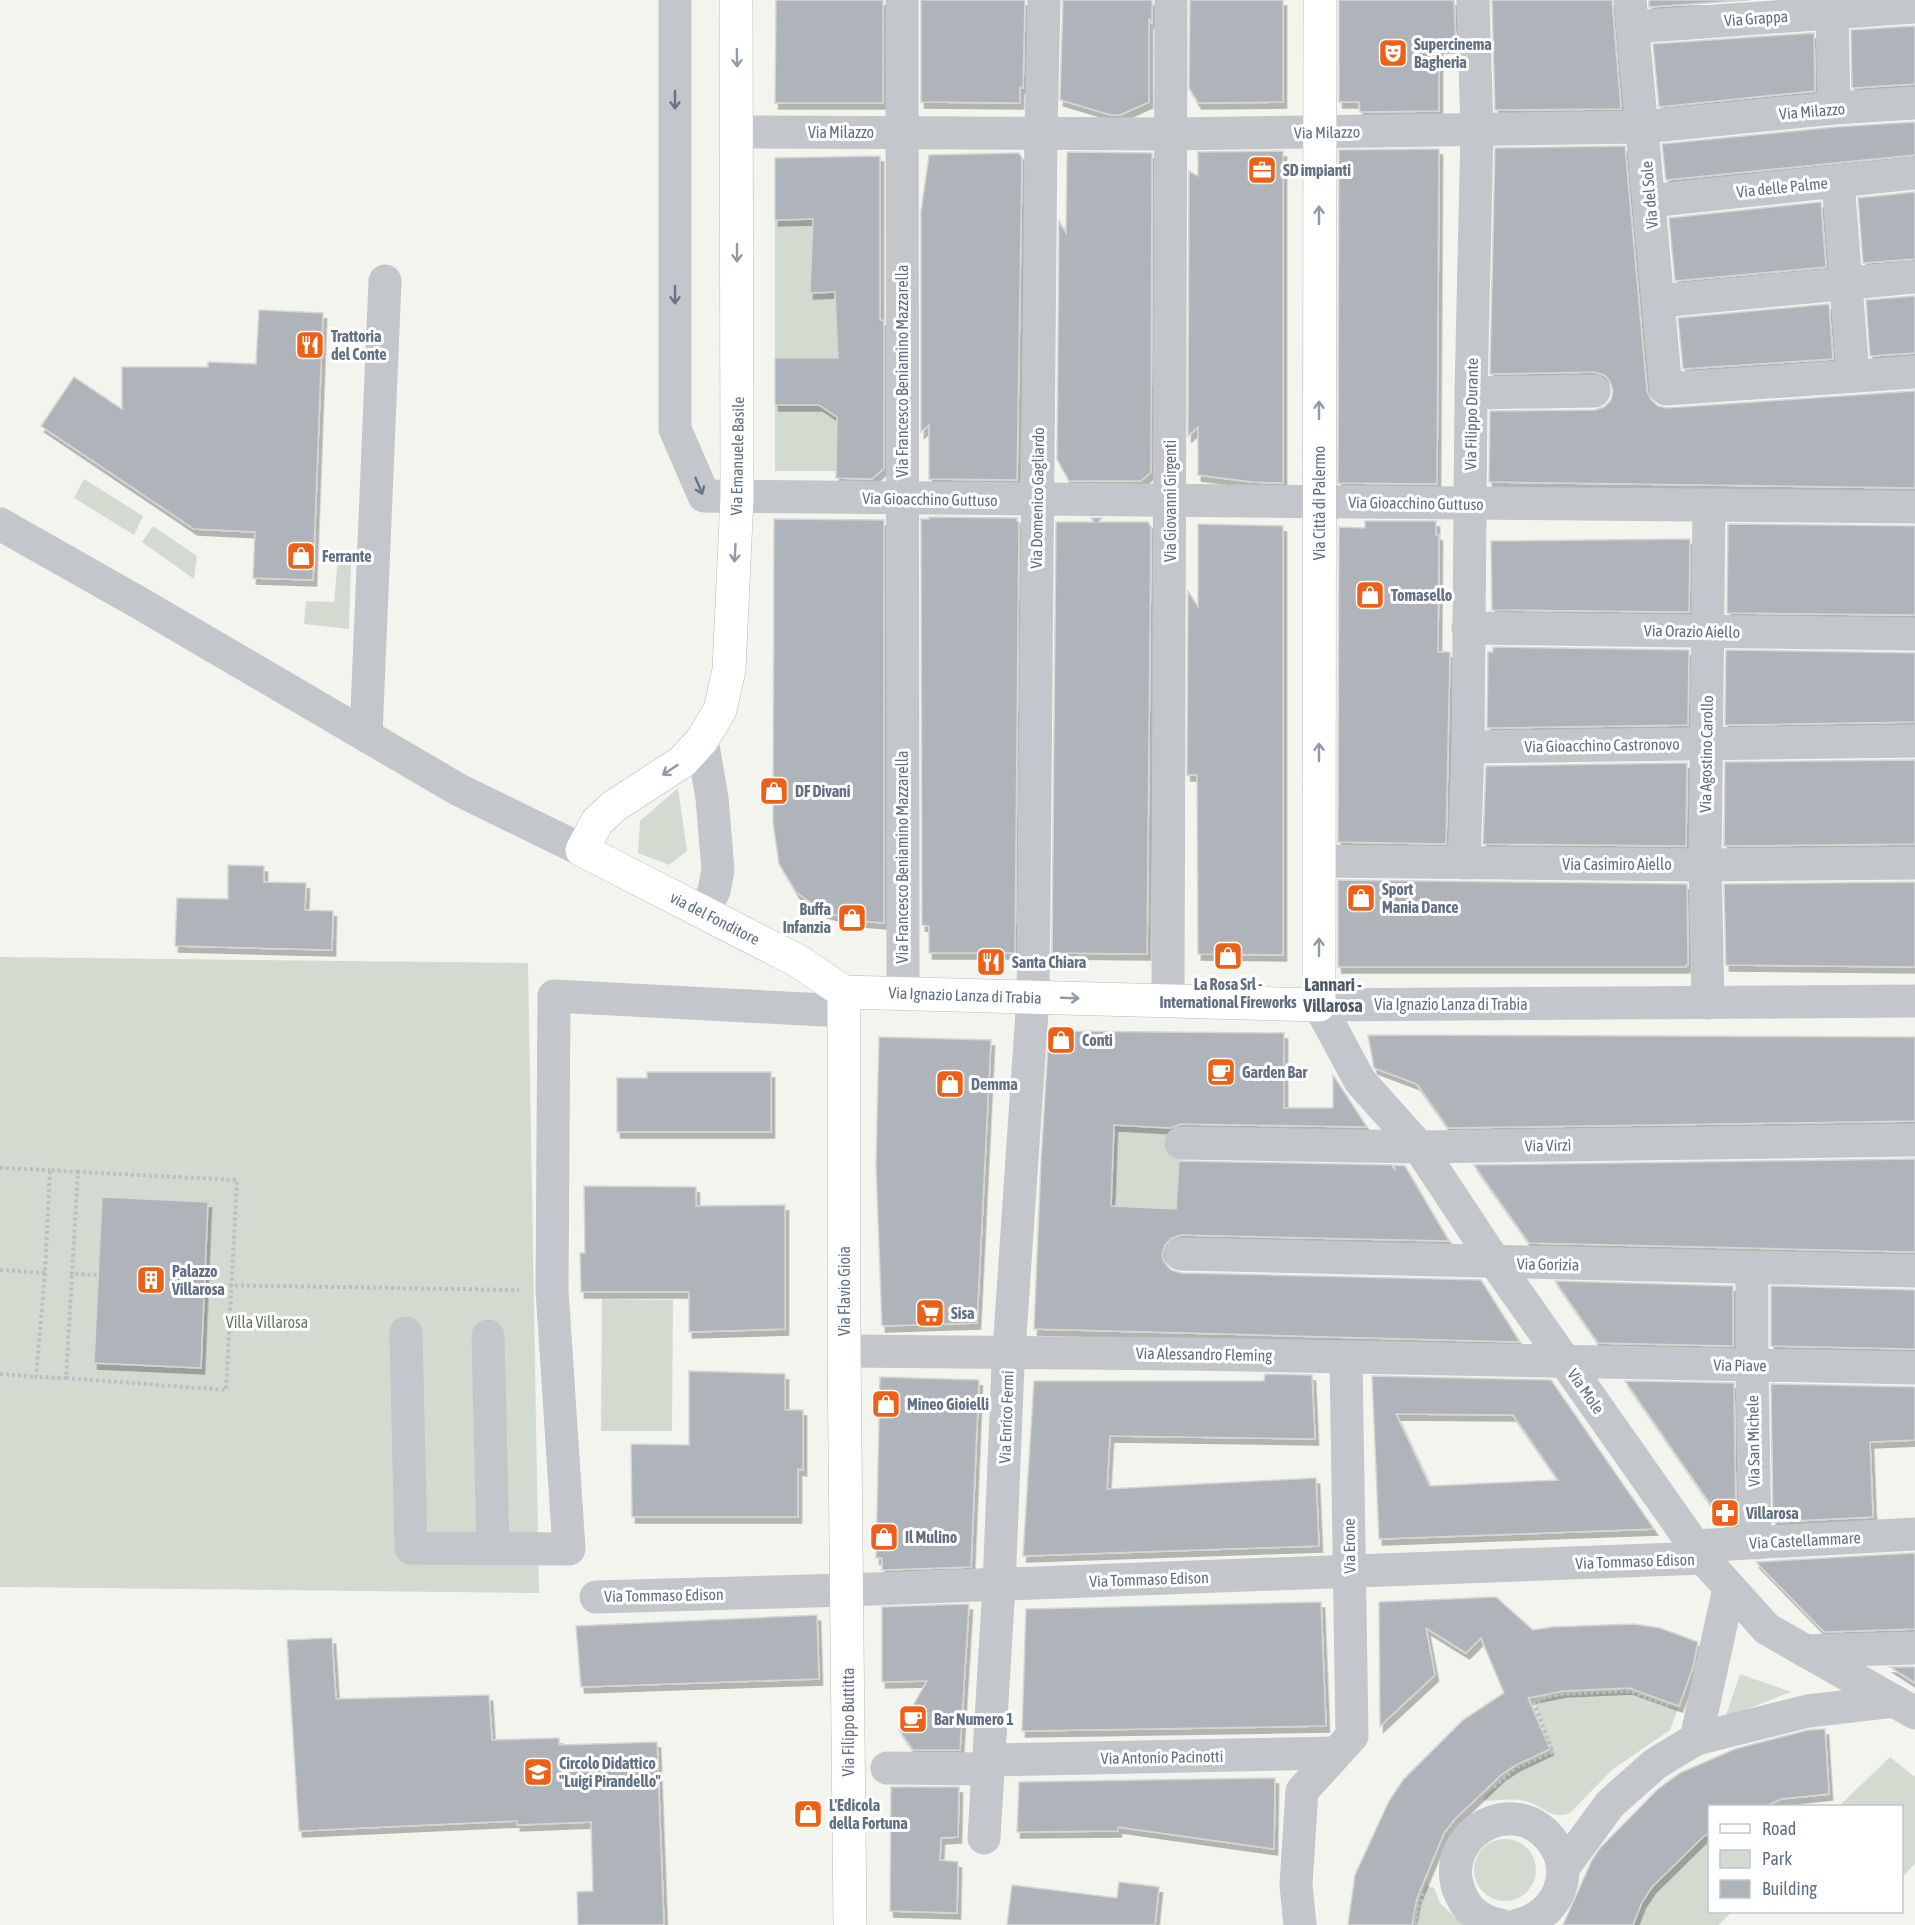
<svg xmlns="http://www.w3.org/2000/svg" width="1915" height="1925" font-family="'Asap Condensed',sans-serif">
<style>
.green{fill:#d3dbd0}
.building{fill:#aeb4ba;stroke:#d5d5d2;stroke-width:1.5;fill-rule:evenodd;filter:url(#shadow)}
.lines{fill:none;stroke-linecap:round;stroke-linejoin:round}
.major-casing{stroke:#b6b9bd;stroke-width:34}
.path{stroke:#bdbec0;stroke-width:4;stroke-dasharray:3 3;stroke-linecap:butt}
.minor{stroke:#c3c6ca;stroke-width:33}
.major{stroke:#fff;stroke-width:33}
.oneway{stroke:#909ba8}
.oneway2{stroke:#667486}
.labels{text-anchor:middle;stroke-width:6;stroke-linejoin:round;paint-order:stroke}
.street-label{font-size:16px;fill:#617082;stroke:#fff}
.poi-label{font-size:16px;font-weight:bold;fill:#617082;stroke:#fff;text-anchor:start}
.park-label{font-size:16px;fill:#627960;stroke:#fff}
.neighbourhood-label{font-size:18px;font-weight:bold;fill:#4f5a67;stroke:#fff}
</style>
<defs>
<filter id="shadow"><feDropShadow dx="3.5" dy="6" stdDeviation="0" flood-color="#0004"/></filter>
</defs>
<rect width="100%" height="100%" fill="#f4f4ef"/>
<g class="green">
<polygon points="836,218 837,262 811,262 810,292 837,292 838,358 775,358 775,220"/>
<polygon points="775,405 837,405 836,471 775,471"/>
<polygon points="84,479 143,516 134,535 74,498"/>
<polygon points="153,526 197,556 194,579 142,542"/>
<polygon points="338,558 351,561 349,629 304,624 306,601 334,602"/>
<polygon points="678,788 687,851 669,865 638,853 640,821"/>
<polygon points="0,957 528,963 539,1593 0,1587"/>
<polygon points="1115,1125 1182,1128 1176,1209 1110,1206"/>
<polygon points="602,1299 673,1300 672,1431 601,1431"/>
<polygon points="1740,1674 1791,1692 1725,1718"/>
<path d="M1630,1691l48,18 -8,21 -58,40 -42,43c-19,8 -27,-8 -45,-12 -13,-3 -26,-1 -40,0l-2,-4 34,-30 36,-15 -19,-49c29,-13 64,-10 96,-12z"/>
<polygon points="1890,1757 1915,1777 1915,1863 1902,1878 1902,1806 1839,1806"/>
<polygon points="1709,1832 1710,1912 1732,1912 1718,1925 1633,1925 1642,1902 1652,1887 1703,1837"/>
<circle cx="1505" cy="1870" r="31"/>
<polygon points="1426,1885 1434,1888 1440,1903 1463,1925 1416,1925 1420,1899"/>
</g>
<g class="building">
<polygon points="776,0 883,0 883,103 775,103"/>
<polygon points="921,0 1025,0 1023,88 1020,87 1020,103 921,102"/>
<polygon points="1063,0 1152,0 1152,24 1149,18 1149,102 1120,115 1111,115 1060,100"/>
<polygon points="1190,0 1283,0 1283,102 1198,103 1189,88"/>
<polygon points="1339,0 1454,0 1456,47 1439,47 1439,111 1360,112 1359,102 1339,102"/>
<polygon points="1492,0 1612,0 1621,109 1495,110"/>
<polygon points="1649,0 1749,0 1649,7"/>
<polygon points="1915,26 1915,84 1852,88 1851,30"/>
<polygon points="1814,33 1815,91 1659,107 1653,44"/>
<polygon points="1915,122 1915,155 1666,180 1662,144 1836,127"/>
<polygon points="1625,146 1647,391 1651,400 1658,406 1667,408 1915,391 1915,488 1489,482 1490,411 1595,410 1604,407 1611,400 1613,391 1610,381 1604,375 1594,372 1490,374 1495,148"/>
<polygon points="1439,149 1437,484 1338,483 1339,150"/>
<polygon points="1283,151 1283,483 1252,482 1198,475 1198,427 1188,436 1189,171 1198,176 1198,152"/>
<polygon points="1067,152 1152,153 1151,472 1141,481 1069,481 1057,459 1059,221 1066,233"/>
<polygon points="1019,153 1022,158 1017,480 929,479 929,425 921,432 921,212 929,155"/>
<polygon points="880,156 880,320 884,321 884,468 872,479 836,478 837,417 819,405 775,405 775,358 838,358 835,292 810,293 813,219 775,220 775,158"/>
<polygon points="1915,192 1915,259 1863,263 1858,198"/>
<polygon points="1821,202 1826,267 1675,281 1669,218"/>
<polygon points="1915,296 1915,353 1870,356 1866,300"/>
<polygon points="1829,304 1833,359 1683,369 1678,318"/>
<polygon points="259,310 323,313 313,580 253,578 255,532 194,529 41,426 74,377 122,409 122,367 208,367 208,362 256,364"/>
<polygon points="929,517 1017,518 1017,521 1019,522 1015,953 929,953 929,926 922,925 921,519 929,519"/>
<polygon points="1091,518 1102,518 1098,522 1148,522 1151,527 1147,954 1052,953 1056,522 1094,522"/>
<polygon points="774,519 884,520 884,923 859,921 824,912 796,892 779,864 773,822"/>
<polygon points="1365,521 1436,521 1436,535 1439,535 1438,652 1450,652 1446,844 1338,842 1339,527 1365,528"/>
<polygon points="1198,524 1283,526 1283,955 1198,954 1197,775 1187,775 1188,591 1198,607"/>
<polygon points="1728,524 1915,526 1915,615 1727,613"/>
<polygon points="1690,539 1689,612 1492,610 1491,541"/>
<polygon points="1493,647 1689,650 1688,725 1487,728 1488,652 1493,652"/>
<polygon points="1726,650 1915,653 1915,722 1725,725"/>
<polygon points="1915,760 1915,844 1724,846 1725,762"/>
<polygon points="1687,763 1686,846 1483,844 1486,766"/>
<polygon points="228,865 264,866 264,882 306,883 305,910 333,911 332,950 175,946 177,898 228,899"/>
<polygon points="1338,880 1687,884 1688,965 1686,965 1686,967 1338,967"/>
<polygon points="1915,882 1915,967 1726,965 1724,884"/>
<polygon points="1049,1031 1284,1033 1284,1108 1333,1108 1333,1075 1367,1127 1181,1124 1171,1128 1114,1125 1111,1206 1176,1209 1179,1161 1392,1165 1395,1170 1394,1165 1405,1166 1449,1241 1181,1235 1172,1238 1165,1245 1162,1254 1164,1262 1171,1270 1181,1273 1481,1280 1520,1342 1034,1329 1041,1161"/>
<polygon points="1368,1035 1915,1037 1915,1121 1448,1128 1417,1084 1374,1068"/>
<polygon points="879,1037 991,1040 977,1323 882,1326 876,1165"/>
<polygon points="647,1072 771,1072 771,1132 617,1132 617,1078 647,1078"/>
<polygon points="1915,1159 1915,1252 1529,1243 1474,1165"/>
<polygon points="584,1186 696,1187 696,1206 785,1205 785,1329 689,1332 689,1292 581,1292 580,1253 585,1253"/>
<polygon points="102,1197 208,1202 201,1368 94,1363"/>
<polygon points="1555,1281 1733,1286 1733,1346 1598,1343"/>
<polygon points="1771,1286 1915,1290 1915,1349 1771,1346"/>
<polygon points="689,1371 785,1374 785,1410 803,1410 803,1470 798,1469 798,1517 632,1517 631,1444 689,1445"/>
<polygon points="1265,1374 1312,1375 1315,1439 1110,1436 1107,1489 1316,1478 1319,1546 1023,1556 1034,1381 1264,1381"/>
<path d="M1372,1376l179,4 103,149 -275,10zM1396,1414l117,1 45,65 -128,6z"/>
<polygon points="880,1377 979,1380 971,1567 882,1570 882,1558 876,1558"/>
<polygon points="1625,1381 1734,1383 1736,1524 1724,1524"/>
<polygon points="1771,1384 1915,1387 1915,1440 1870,1442 1873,1517 1773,1522"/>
<polygon points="1915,1553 1915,1629 1824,1632 1756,1562"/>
<polygon points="1496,1597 1533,1630 1552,1627 1634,1624 1660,1628 1698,1642 1693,1667 1679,1706 1629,1688 1563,1691 1528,1698 1550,1749 1516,1765 1502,1774 1454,1820 1444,1833 1417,1898 1412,1925 1348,1925 1355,1875 1389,1801 1403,1780 1463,1720 1504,1693 1481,1638 1466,1653 1426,1628 1435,1675 1380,1726 1379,1602"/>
<polygon points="1321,1602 1326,1726 1022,1731 1026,1609"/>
<polygon points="969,1604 960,1750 913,1750 899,1730 927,1681 882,1682 882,1607"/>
<polygon points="817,1615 819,1679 581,1687 576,1626"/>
<polygon points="332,1638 336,1699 489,1695 492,1740 559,1738 559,1745 657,1742 664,1925 578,1925 577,1892 593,1891 591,1822 517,1825 517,1821 299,1831 287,1640"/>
<polygon points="1890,1667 1915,1667 1915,1683"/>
<polygon points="1825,1729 1829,1794 1781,1799 1766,1806 1710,1806 1710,1832 1703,1837 1652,1887 1642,1902 1633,1925 1563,1925 1592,1860 1601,1847 1658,1789 1680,1773 1735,1749 1808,1730"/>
<polygon points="1275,1778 1274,1849 1118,1827 1118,1831 1017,1832 1019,1782"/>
<polygon points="891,1787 959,1787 958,1837 941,1838 940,1860 958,1862 957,1913 890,1911"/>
<polygon points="1119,1882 1159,1887 1155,1925 1007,1925 1012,1885 1117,1898"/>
</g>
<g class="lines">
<g class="major-casing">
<g id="major">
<polyline points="736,0 737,497 729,670 720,710 702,740 682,762 614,806 597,822 582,850 798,961 844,992"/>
<polyline points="844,992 1319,1005 1320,0"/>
<polyline points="844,992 844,1351 850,1925"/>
</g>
</g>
<g class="path">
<polyline points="0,1168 50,1170"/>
<polyline points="0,1270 45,1273 50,1170 78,1172 72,1274 98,1275"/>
<polyline points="45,1273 36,1377 66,1378 72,1274"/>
<polyline points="205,1285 519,1290"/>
<polyline points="0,1374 36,1377"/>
<polyline points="66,1378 226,1390 237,1180 78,1172"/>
<polyline points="1494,1787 1517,1767 1553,1752 1534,1703 1546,1697 1563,1694 1630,1691 1670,1706"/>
<polyline points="1416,1925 1416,1914 1424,1890"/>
</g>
<g class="minor">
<polyline points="675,0 675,429 704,496 1915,507"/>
<polyline points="902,0 903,993"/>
<polyline points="1630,0 1666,389 1915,372"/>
<polyline points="1832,12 1834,108"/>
<polyline points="1633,27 1915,7"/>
<polyline points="737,132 1170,134 1643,127 1834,108 1915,103"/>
<polyline points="1838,181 1853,376"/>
<polyline points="1649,201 1915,173"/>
<polyline points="1659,301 1915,277"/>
<polyline points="1471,393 1594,391"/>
<polyline points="0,524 143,605 459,790 582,850"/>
<polyline points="1468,628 1915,634"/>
<polyline points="366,735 385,281"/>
<polyline points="702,740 712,798 718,870 714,891 704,912"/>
<polyline points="1468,747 1915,741"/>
<polyline points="1319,861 1705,865 1915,863"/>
<polyline points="1464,863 1468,747 1471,393 1477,130 1473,0"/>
<polyline points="1168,1001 1171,0"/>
<polyline points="1915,1001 1319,1005 1360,1081 1419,1147 1495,1262 1703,1558 1767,1629 1915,1713"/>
<polyline points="1708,1003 1705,865 1709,505"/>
<polyline points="1181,1143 1419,1147 1915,1140"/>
<polyline points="1181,1254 1915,1271"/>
<polyline points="1752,1268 1752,1366 1755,1543"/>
<polyline points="406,1333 411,1548 569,1549 552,1290 554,996 844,1011"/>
<polyline points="488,1336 493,1549"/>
<polyline points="844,1351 1188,1354 1915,1368"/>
<polyline points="1694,1546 1915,1534"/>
<polyline points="596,1597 847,1590 1703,1558"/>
<polyline points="1805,1651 1915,1648"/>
<polyline points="1696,1739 1808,1711 1894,1701"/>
<polyline points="989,1760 1336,1753"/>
<polyline points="887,1768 988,1769"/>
<polyline points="984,1838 999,1585 1008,1365 1033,997 1041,132 1044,0"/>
<polyline points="1563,1868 1610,1804 1655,1764 1696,1739 1729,1588"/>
<polyline points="1300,1925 1296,1885 1302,1791 1352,1736 1346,1357"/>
<path d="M1501,1925c-15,-2 -30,-11 -37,-24 -36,-61 51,-116 90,-57 22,33 0,73 -36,81"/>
</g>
<use href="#major" class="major"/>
</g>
<defs><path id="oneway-shaft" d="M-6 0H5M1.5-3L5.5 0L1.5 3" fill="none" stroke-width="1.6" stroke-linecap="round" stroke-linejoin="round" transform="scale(1.5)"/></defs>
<g class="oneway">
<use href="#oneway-shaft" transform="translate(737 58) rotate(89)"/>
<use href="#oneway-shaft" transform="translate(1319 215) rotate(-90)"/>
<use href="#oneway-shaft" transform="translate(737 253) rotate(90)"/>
<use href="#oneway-shaft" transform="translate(1319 410) rotate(-90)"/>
<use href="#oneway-shaft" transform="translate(735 553) rotate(93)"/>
<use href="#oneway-shaft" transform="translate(1319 752) rotate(-90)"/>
<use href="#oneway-shaft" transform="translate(670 770) rotate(146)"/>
<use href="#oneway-shaft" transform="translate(1319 947) rotate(-90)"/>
<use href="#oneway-shaft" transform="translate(1070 998) rotate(2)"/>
</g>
<g class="oneway2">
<use href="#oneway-shaft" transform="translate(675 100) rotate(90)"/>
<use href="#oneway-shaft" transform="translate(675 295) rotate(90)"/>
<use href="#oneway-shaft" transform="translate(699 486) rotate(67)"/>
</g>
<defs>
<g id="theatre-square" transform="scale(1.5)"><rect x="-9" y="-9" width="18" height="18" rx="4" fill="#ed6016" stroke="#fff"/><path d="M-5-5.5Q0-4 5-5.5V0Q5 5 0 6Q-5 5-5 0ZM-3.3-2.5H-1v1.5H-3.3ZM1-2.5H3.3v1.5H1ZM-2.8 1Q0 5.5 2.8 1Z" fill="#fff"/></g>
<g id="office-square" transform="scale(1.5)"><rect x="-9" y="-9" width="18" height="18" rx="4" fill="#ed6016" stroke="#fff"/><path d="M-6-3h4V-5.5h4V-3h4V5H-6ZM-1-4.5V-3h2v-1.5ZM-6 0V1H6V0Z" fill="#fff"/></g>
<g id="restaurant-square" transform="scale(1.5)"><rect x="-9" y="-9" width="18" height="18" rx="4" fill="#ed6016" stroke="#fff"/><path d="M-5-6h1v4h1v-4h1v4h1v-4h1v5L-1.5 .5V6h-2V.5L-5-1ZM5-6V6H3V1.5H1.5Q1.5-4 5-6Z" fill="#fff"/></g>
<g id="shop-square" transform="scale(1.5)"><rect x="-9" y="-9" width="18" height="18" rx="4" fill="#ed6016" stroke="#fff"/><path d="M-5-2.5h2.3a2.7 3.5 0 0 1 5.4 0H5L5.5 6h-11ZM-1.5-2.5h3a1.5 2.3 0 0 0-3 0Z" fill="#fff"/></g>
<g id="cafe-square" transform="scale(1.5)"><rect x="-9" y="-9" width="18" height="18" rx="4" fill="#ed6016" stroke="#fff"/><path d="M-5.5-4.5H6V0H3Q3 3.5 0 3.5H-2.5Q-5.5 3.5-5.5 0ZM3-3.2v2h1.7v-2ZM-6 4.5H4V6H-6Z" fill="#fff"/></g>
<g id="building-square" transform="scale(1.5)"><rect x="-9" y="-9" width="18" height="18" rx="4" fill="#ed6016" stroke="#fff"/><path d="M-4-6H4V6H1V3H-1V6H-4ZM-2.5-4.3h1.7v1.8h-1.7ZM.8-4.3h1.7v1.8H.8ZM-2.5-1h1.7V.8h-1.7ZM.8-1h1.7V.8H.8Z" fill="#fff"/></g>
<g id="supermarket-square" transform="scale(1.5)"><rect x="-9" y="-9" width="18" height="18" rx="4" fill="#ed6016" stroke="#fff"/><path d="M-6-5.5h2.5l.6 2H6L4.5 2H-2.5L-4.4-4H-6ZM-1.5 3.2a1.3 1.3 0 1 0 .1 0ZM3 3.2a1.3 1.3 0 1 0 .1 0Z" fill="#fff"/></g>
<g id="pharmacy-square" transform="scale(1.5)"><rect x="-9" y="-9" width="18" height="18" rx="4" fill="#ed6016" stroke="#fff"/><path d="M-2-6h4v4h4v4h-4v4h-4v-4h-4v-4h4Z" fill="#fff"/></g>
<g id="school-square" transform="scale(1.5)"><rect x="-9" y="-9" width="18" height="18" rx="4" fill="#ed6016" stroke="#fff"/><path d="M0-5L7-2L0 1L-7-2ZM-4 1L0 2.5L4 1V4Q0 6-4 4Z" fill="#fff"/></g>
</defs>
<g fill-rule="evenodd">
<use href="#theatre-square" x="1393" y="53"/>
<use href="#office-square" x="1262" y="170"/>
<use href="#restaurant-square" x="310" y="345"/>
<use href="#shop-square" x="301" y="556"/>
<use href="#shop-square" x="1370" y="595"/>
<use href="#shop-square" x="774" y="791"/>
<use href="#shop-square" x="1361" y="898"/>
<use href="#shop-square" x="852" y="918"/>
<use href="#shop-square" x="1228" y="956"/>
<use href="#restaurant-square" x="991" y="962"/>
<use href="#shop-square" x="1061" y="1040"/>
<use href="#cafe-square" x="1221" y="1072"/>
<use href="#shop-square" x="950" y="1084"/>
<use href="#building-square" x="151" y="1280"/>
<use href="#supermarket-square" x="930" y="1313"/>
<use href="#shop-square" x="886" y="1404"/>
<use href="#pharmacy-square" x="1725" y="1513"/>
<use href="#shop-square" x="884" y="1537"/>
<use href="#cafe-square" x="913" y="1719"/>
<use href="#school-square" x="538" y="1772"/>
<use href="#shop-square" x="808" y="1814"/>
</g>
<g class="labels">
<g class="street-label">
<text transform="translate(1756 18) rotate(-4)" y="6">Via Grappa</text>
<text transform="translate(1812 111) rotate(-5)" y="6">Via Milazzo</text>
<text x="841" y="138">Via Milazzo</text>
<text transform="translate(1327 132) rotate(-1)" y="6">Via Milazzo</text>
<text transform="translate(1782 187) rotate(-6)" y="6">Via delle Palme</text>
<text transform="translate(1649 195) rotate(-95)" y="6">Via del Sole</text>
<text transform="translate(902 371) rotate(-90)" y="6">Via Francesco Beniamino Mazzarella</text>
<text transform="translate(1471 414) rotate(-89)" y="6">Via Filippo Durante</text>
<text transform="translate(737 456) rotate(-89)" y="6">Via Emanuele Basile</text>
<text transform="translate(1037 498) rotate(-89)" y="6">Via Domenico Gagliardo</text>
<text transform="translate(930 499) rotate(1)" y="6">Via Gioacchino Guttuso</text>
<text transform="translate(1170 501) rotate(-90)" y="6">Via Giovanni Girgenti</text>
<text transform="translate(1319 503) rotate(-90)" y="6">Via Città di Palermo</text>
<text transform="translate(1416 503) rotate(1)" y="6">Via Gioacchino Guttuso</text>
<text transform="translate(1692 631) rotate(1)" y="6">Via Orazio Aiello</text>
<text transform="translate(1602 745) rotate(-1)" y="6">Via Gioacchino Castronovo</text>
<text transform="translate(1706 754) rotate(-89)" y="6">Via Agostino Carollo</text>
<text transform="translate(902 857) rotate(-90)" y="6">Via Francesco Beniamino Mazzarella</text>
<text x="1617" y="870">Via Casimiro Aiello</text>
<text transform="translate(715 918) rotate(27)" y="6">via del Fonditore</text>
<text transform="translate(965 995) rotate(2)" y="6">Via Ignazio Lanza di Trabia</text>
<text x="1451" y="1010">Via Ignazio Lanza di Trabia</text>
<text transform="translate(1548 1145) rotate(-1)" y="6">Via Virzì</text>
<text transform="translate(1548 1264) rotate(1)" y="6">Via Gorizia</text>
<text transform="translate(844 1291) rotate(-90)" y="6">Via Flavio Gioia</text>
<text transform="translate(1204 1354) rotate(1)" y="6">Via Alessandro Fleming</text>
<text transform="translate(1740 1365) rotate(1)" y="6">Via Piave</text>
<text transform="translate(1586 1391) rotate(55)" y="6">Via Mole</text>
<text transform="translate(1006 1417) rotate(-88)" y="6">Via Enrico Fermi</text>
<text transform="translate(1753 1441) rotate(-91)" y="6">Via San Michele</text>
<text transform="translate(1805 1540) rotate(-3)" y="6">Via Castellammare</text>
<text transform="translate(1349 1546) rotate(-91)" y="6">Via Erone</text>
<text transform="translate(1635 1561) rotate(-2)" y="6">Via Tommaso Edison</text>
<text transform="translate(1149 1579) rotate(-2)" y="6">Via Tommaso Edison</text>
<text transform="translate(664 1595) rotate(-1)" y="6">Via Tommaso Edison</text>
<text transform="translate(848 1722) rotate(-90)" y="6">Via Filippo Buttitta</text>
<text transform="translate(1162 1757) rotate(-1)" y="6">Via Antonio Pacinotti</text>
</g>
<g class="poi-label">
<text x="1414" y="50">Supercinema<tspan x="1414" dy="18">Bagheria</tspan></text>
<text x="1283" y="176">SD impianti</text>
<text x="331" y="342">Trattoria<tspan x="331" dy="18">del Conte</tspan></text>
<text x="322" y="562">Ferrante</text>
<text x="1391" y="601">Tomasello</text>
<text x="795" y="797">DF Divani</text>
<text x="1382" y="895">Sport<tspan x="1382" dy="18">Mania Dance</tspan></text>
<text x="831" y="915" text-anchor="end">Buffa<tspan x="831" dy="18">Infanzia</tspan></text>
<text x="1012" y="968">Santa Chiara</text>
<text x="1228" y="990" text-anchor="middle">La Rosa Srl -<tspan x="1228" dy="18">International Fireworks</tspan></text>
<text x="1082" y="1046">Conti</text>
<text x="1242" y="1078">Garden Bar</text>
<text x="971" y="1090">Demma</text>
<text x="172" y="1277">Palazzo<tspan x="172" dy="18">Villarosa</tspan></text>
<text x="951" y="1319">Sisa</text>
<text x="907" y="1410">Mineo Gioielli</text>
<text x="1746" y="1519">Villarosa</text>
<text x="905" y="1543">Il Mulino</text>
<text x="934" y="1725">Bar Numero 1</text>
<text x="559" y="1769">Circolo Didattico<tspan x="559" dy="18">"Luigi Pirandello"</tspan></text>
<text x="829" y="1811">L'Edicola<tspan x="829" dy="18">della Fortuna</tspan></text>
</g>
<g class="park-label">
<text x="267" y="1328">Villa Villarosa</text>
</g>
<g class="neighbourhood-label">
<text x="1333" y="991">Lannari -<tspan x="1333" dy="21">Villarosa</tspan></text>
</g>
</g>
<rect x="1708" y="1805" width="195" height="108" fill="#ffffff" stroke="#c0c6cd" stroke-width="1.5"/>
<rect x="1720" y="1824" width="30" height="9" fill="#ffffff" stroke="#c0c6cd" stroke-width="1.5"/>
<text x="1762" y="1835" font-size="18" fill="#617082">Road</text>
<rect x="1720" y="1850" width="30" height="18" fill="#d3dbd0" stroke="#c0c6cd" stroke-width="1.5"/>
<text x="1762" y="1865" font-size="18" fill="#617082">Park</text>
<rect x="1720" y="1880" width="30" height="18" fill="#aeb4ba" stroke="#c0c6cd" stroke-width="1.5"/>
<text x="1762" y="1895" font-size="18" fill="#617082">Building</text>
</svg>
